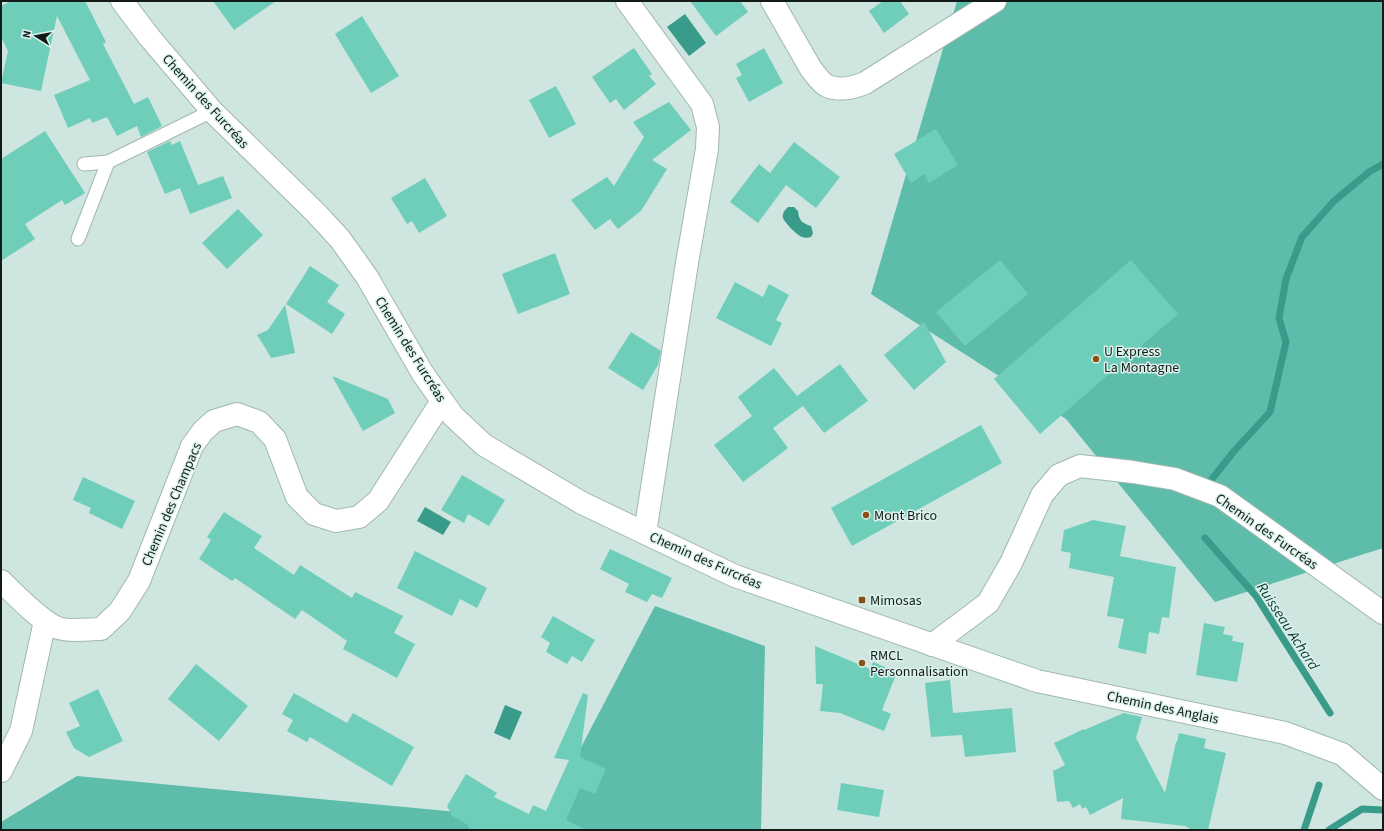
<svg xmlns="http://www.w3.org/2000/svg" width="1384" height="831" font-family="'Source Sans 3',sans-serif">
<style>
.forest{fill:#5dbdaa}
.water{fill:#399c8a}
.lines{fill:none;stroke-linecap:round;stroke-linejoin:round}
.stream{stroke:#399c8a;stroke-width:7}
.building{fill:#6fceba}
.lane-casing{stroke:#a1b7b1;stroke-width:15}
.street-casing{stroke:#a1b7b1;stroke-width:24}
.secondary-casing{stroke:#a1b7b1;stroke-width:24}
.lane{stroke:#fff;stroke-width:13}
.street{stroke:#fff;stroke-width:22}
.secondary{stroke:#fff;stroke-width:22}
.poi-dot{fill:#8d4f13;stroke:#dcf2ec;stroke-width:1.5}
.labels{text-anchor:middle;stroke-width:3;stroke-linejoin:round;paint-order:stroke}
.street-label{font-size:14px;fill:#131b19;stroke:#dcf2ec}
.poi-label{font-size:14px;fill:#131b19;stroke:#dcf2ec;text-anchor:start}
.water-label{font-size:15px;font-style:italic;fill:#05342c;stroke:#dcf2ec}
</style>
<rect width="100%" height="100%" fill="#cfe5df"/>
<g class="forest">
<polygon points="957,1 1383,1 1383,548 1215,602 1066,419 871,294"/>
<polygon points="655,606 765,646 761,830 1,830 1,822 77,776 543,820"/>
</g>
<g class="water">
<polygon points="685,14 706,43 689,56 667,27"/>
<path d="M788,207h6l4,4c1,10 4,12 13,15l2,7 -2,4c-4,1 -6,1 -9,0 -5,-2 -17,-14 -19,-19 -1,-5 2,-8 5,-11z"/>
<polygon points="425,507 451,522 443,535 417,521"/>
<polygon points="505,705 522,712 510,740 494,733"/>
</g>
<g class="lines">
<g class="stream">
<polyline points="1212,479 1235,450 1270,412 1286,342 1279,318 1286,279 1302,237 1334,201 1369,172 1383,164"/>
<polyline points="1205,538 1256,596 1330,713"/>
<polyline points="1304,830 1319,785"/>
<polyline points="1329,830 1362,809 1383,810"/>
</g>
</g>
<g class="building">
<polygon points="11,1 85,1 106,42 103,44 134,104 148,97 162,126 141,137 137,126 117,136 107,117 92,123 90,118 68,128 54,95 90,80 57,16 41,91 1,83 8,51 1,37 1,6"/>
<polygon points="213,1 276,1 234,30"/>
<polygon points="690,1 740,1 748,12 716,36"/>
<polygon points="883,1 900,1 909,14 884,33 869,11"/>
<polygon points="362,16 399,76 371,93 335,34"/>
<polygon points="634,48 652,74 649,76 656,84 624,110 616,99 610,103 592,77"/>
<polygon points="764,48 783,83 749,102 736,78 742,75 736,64"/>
<polygon points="556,86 576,124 549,138 529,100"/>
<polygon points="669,102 691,130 652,160 667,169 641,211 618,229 610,219 595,230 571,200 607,177 614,186 644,137 633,122"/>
<polygon points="936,129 958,165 929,183 924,174 911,183 894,154"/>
<polygon points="45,131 85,193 65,205 62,200 25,224 35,239 1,261 1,159"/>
<polygon points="170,141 172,145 180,141 198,185 223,176 232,198 190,214 180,188 165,194 147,152"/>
<polygon points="794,142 840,177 816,208 786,185 758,223 730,202 759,164 770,173"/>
<polygon points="425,178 447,216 419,233 412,221 407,224 391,198"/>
<polygon points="238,209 263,235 227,269 202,243"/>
<polygon points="555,253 570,294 518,314 502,274"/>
<polygon points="1000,260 1028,294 965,346 936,312"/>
<polygon points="1131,260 1178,314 1040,434 994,379"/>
<polygon points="310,266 339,285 327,302 345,314 332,334 286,304"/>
<polygon points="735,282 763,297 769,284 789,295 776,320 782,323 771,346 716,318"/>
<polygon points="285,305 295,353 271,358 266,349 257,335 268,330"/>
<polygon points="924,322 946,362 914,390 884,355"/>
<polygon points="631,332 661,351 658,365 643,390 608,368"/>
<polygon points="840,364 868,401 824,433 803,406 773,428 788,448 743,482 714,445 752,416 738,397 774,368 797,396"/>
<polygon points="332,376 388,399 395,413 363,431"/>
<polygon points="981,425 1002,463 852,546 831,508"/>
<polygon points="462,475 505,500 489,526 468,514 464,523 441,510"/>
<polygon points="83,477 135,501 122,529 89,513 91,508 73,500"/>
<polygon points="224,512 262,536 254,548 294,575 300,565 352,598 355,592 403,616 394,633 415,644 397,678 343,649 347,641 302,610 295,619 235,578 232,581 199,559 211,540 207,537"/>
<polygon points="1093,520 1126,526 1120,556 1176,567 1169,618 1162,617 1159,634 1149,632 1146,654 1118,648 1124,619 1107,616 1114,577 1069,568 1071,553 1061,551 1064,530"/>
<polygon points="610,549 672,578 662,598 652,594 647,602 625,592 629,584 600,569"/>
<polygon points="415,551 487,588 477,608 460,599 452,616 397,588"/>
<polygon points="553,616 595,640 582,662 572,656 567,664 546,652 550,643 541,637"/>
<polygon points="1204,623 1225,627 1223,634 1233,636 1232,641 1244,643 1237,682 1196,675"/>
<polygon points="815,646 870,669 873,662 897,672 882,710 891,714 884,731 840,713 820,711 823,684 816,684"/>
<polygon points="196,664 248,706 219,741 168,699"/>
<polygon points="950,680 953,713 1012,708 1016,752 965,757 962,735 931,737 925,683"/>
<polygon points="98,689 123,741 89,757 74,748 66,732 80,726 69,703"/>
<polygon points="294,693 347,723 353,713 414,747 392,786 310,737 307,742 287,731 293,720 282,714"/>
<polygon points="583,693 588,695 580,757 606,769 595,794 580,788 566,820 587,830 469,830 468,825 452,816 447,806 466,774 497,793 494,797 529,814 533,805 546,811 569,760 554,758"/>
<polygon points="1124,713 1142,717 1136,738 1165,793 1176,742 1177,742 1179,733 1206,739 1204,748 1226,753 1208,830 1193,830 1185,826 1121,819 1123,798 1090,815 1086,807 1082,809 1080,804 1073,808 1069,801 1057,802 1053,771 1065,765 1054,743 1084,729 1084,730"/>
<polygon points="841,783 884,790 879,817 837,810"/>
</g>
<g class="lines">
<g class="lane-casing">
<g id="lane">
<polyline points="84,164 108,162"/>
<polyline points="78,239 108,162 212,111"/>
</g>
</g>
<g class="street-casing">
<g id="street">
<polyline points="627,1 702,104 708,127 707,149 687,263 645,533"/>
<path d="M772,1l39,68c5,6 9,13 16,17 12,5 26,2 38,-3l130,-82"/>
<path d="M1,581c14,13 40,41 57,47 12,4 31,1 43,1l19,-18 19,-30 53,-135 11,-15 11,-10 23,-7 22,8 16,17 22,58 17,17 22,7 23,-4 19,-16 64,-100"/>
<polyline points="1,771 21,731 45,621"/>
</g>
</g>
<g class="secondary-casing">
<g id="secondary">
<polyline points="122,1 150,38 212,111 316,213 340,239 367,277 423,374 453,416 484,445 582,503 735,576 1037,681 1285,733 1342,754 1383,789"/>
<polyline points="932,645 988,603 1011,563 1042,495 1059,475 1080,466 1133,472 1175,479 1220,496 1383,613"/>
</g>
</g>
<use href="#lane" class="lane"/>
<use href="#street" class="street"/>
<use href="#secondary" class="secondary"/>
</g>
<g class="poi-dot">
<circle cx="1096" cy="359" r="4"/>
<circle cx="866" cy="515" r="4"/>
<rect x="858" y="596" width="8" height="8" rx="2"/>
<circle cx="862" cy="663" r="4"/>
</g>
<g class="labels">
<g class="street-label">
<text transform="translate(206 101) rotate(48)" y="5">Chemin des Furcréas</text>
<text transform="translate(411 349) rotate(58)" y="5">Chemin des Furcréas</text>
<text transform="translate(171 504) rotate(-67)" y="5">Chemin des Champacs</text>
<text transform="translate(1267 531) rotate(35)" y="5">Chemin des Furcréas</text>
<text transform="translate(706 560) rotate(24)" y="5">Chemin des Furcréas</text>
<text transform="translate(1163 707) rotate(12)" y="5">Chemin des Anglais</text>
</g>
<g class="poi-label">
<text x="1104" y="356">U Express<tspan x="1104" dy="16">La Montagne</tspan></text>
<text x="874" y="520">Mont Brico</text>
<text x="870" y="605">Mimosas</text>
<text x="870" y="660">RMCL<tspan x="870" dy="16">Personnalisation</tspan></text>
</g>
<g class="water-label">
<text transform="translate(1288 626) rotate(57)" y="5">Ruisseau Achard</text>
</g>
</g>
<rect width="1384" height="831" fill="none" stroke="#131b19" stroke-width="4"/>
<g transform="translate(36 36) rotate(281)" stroke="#dcf2ec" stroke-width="3" paint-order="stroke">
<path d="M0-3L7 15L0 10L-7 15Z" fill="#131b19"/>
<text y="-6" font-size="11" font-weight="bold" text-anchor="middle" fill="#131b19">N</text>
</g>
</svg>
